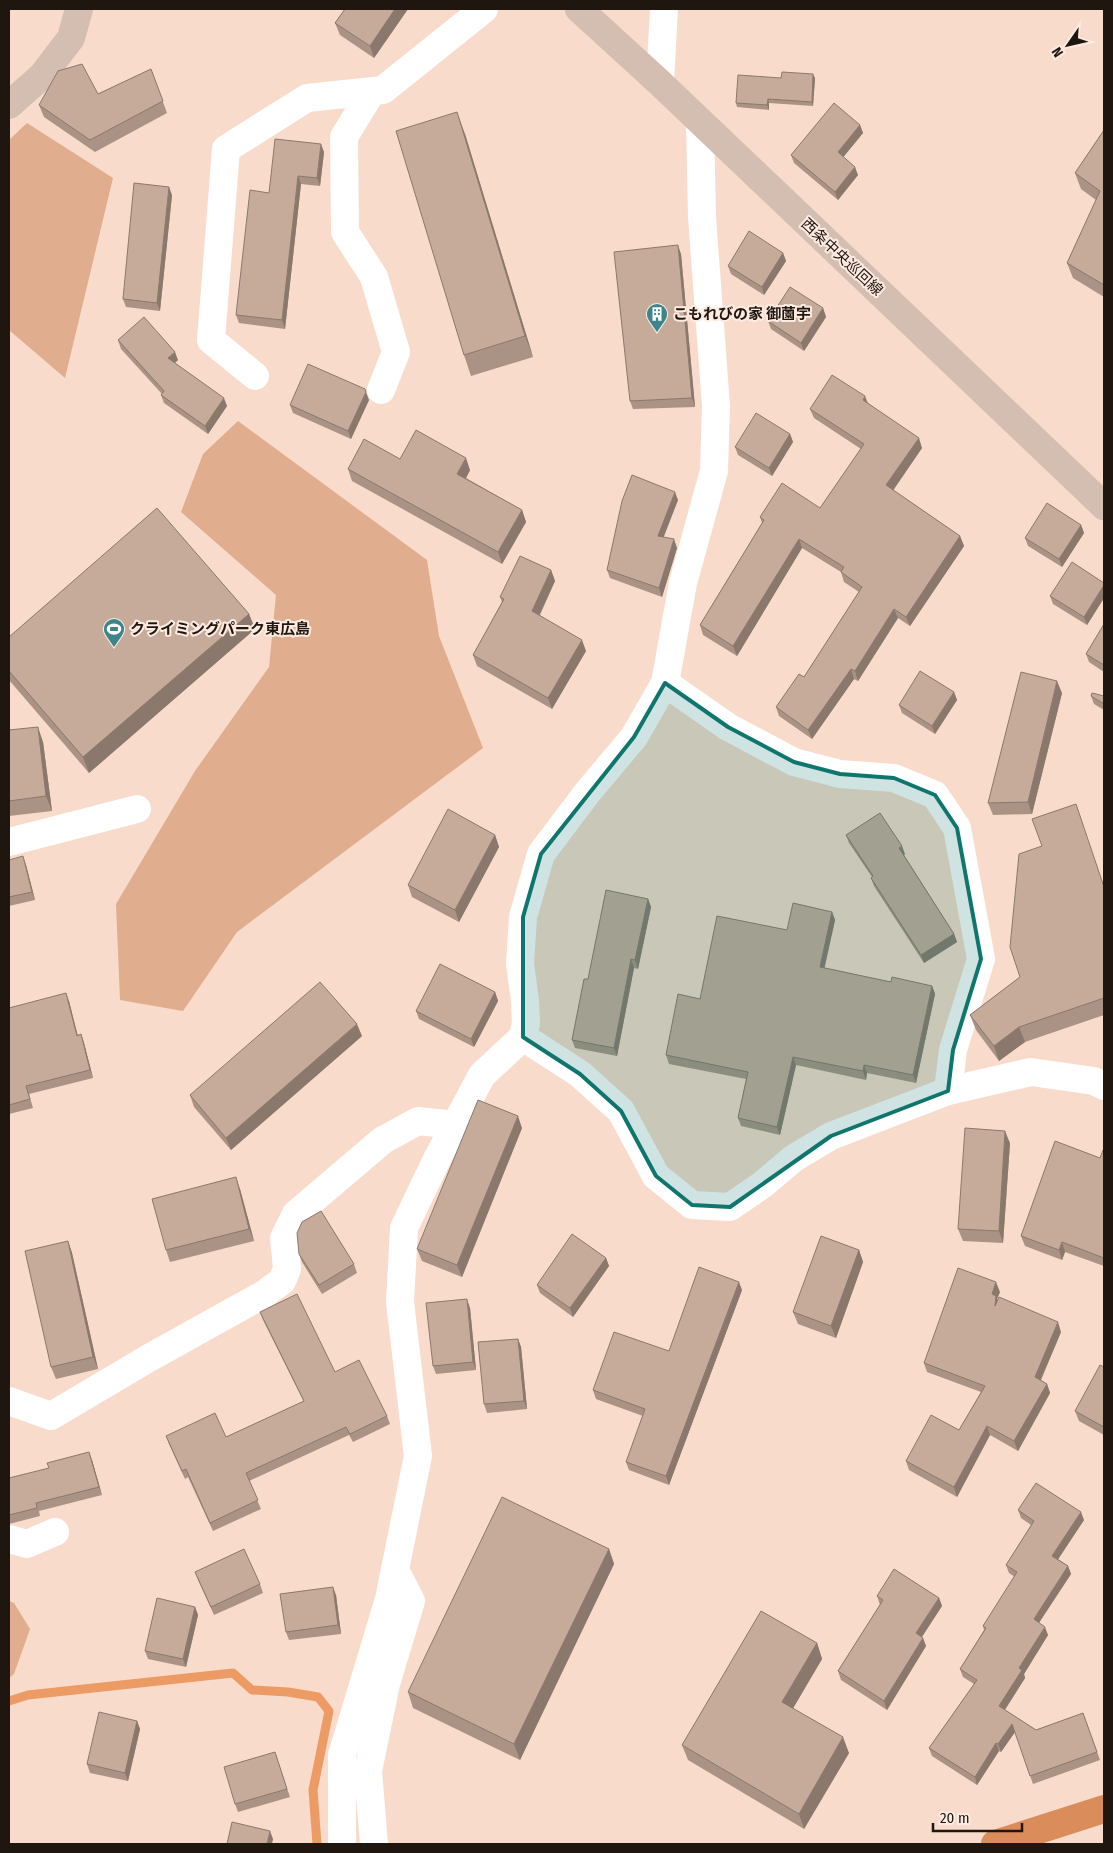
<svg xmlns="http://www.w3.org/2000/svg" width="1113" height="1853" font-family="'Fira Sans Condensed','Noto Sans JP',sans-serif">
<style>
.green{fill:#e0ad8e}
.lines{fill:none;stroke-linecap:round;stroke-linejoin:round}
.stream{stroke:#ed9b64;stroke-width:9}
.street{stroke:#fff;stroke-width:28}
.secondary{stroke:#d4beb1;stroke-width:28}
.highway{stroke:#da8d5b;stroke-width:28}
.wall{fill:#aa9384}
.shaded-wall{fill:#8b786c}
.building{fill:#c6ab9a;stroke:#8b786c}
.marked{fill:#0f766e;fill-opacity:0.2;stroke:#0f766e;stroke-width:4;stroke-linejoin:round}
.labels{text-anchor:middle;stroke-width:4;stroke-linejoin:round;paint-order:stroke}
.street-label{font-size:15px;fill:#201610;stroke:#fdebe1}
.poi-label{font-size:15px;font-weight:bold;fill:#201610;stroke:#fdebe1;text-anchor:start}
</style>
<rect width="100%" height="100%" fill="#f8dbca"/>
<g class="green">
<polygon points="27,123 113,178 65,378 9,330 9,140"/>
<polygon points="238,421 427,560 439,636 483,748 237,932 183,1011 120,1000 116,904 195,771 269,667 276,595 181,512 203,454"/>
<polygon points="9,1601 14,1603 30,1629 14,1674 9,1678"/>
</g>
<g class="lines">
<polyline class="stream" points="9,1701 28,1695 233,1673 252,1690 288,1692 318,1697 329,1711 313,1790 317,1844"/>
<g class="street">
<polyline points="660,83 664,9"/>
<polyline points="372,91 344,137 345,232 374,277 396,352 381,390"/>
<polyline points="255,376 211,340 226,149 307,98 383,90 484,9"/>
<polyline points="665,683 728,727 794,762 840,774 894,778 935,795 957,828 981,959 953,1050 948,1091"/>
<polyline points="9,842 137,809"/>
<polyline points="523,1037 580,1074 621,1111 656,1176 692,1205 730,1207 762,1185 794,1158 831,1136 948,1091 1031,1072 1094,1081 1104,1086"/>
<polyline points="9,1401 51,1416 149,1358 264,1294 282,1281 287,1269 284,1238 296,1214 383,1140 418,1121 456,1125"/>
<polyline points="9,1539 27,1544 55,1532"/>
<polyline points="342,1844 342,1755 389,1599 418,1456 400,1302 404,1228 437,1159 482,1075 523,1037 526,1023 525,1001 520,964 523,917 541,854 587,793 634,737 665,683 683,583 714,471 716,406 702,217 700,123"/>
<polyline points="374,1844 368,1771 386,1684 411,1601 395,1570"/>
</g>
<g class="secondary">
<polyline points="579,9 660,83 1104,506"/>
<polyline points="9,105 42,76 71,38 79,9"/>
</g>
<polyline class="highway" points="995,1844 1104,1809"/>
</g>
<g class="wall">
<polygon points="345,9 408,9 374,58 340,35 335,23"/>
<polygon points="151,69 167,113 95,152 44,117 39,105 98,94"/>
<polygon points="781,78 815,78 813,106 769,103 769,110 737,107 736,103"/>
<polygon points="860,125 863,133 843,157 858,175 838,200 794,163 791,155"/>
<polygon points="1104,130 1104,297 1073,278 1067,263 1096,200 1081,189 1075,173"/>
<polygon points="465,134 533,357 471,376 464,355"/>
<polygon points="324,152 320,186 301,184 285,329 239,323 236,315 269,193"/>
<polygon points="172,195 160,311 126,307 123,299"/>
<polygon points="783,253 786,261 764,295 731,274 728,266"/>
<polygon points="681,254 695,407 633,409 630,401"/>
<polygon points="823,308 826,317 804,351 771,329 768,321"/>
<polygon points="118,340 178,360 175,363 227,406 208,434 164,403 161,395 162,394 121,349"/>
<polygon points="369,400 351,439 293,413 290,405"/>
<polygon points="868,403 922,448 893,490 960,536 964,546 910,626 898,618 858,681 854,679 812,739 779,716 776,707 804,677 859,592 844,582 841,572 802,548 737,656 703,635 700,625 762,523 760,517 820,508 861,449 814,418 810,409"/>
<polygon points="790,434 793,442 772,476 738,455 735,447"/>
<polygon points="400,459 470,470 466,478 522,510 526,522 502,564 352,481 348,469"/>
<polygon points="678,500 663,537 677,548 662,597 610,578 607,570"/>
<polygon points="1081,525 1084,533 1062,567 1028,546 1025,538"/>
<polygon points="551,570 555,581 540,615 586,651 552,709 477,666 473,655 502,602 500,597"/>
<polygon points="1104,583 1104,598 1087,625 1053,604 1050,596"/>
<polygon points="249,614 255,629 89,773 9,680 9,637"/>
<polygon points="1104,624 1104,672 1089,662 1086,654"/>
<polygon points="954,692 957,700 935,734 902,713 899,705"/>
<polygon points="1062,693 1032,814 993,815 988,803"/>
<polygon points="1091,696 1104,696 1104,710 1094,704"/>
<polygon points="9,730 43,742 52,811 9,816"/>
<polygon points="495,835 499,847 459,922 412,897 408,885"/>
<polygon points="846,835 905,854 904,855 954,934 957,942 924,963 874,886 871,878 872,877 849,843"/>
<polygon points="9,860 26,865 35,900 9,906"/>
<polygon points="1104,886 1104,1015 1025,1042 999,1061 976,1030 970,1015 1020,977"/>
<polygon points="648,899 651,907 638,969 634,968 617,1056 575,1048 572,1040 588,979"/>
<polygon points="832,912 835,920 824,968 891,982 932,986 935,994 916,1083 867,1073 866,1080 796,1065 780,1135 741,1126 738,1118 746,1079 669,1064 666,1055 700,999 787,930"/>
<polygon points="495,992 498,1001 474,1047 419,1019 416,1011"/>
<polygon points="69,1001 77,1035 81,1034 84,1043 93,1078 29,1094 33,1108 9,1114 9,1008"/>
<polygon points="362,1036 231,1150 194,1107 190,1095"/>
<polygon points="522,1128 462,1277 422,1261 417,1249"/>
<polygon points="1010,1143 1003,1243 963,1241 958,1229"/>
<polygon points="1104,1151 1104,1266 1065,1252 1062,1260 1025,1246 1021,1236 1100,1158"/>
<polygon points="240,1189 254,1241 170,1262 166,1250"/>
<polygon points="68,1241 72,1253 98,1369 56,1379 51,1367"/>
<polygon points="859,1250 863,1262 836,1338 798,1324 793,1312"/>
<polygon points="299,1254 354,1264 357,1273 322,1294 302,1262"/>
<polygon points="606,1258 609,1266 573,1317 540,1293 537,1285"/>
<polygon points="742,1290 669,1485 629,1470 626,1462 643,1416 596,1399 593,1390 669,1351"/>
<polygon points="1000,1292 997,1299 997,1301 1061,1332 1041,1380 1047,1384 1050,1393 1018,1451 990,1435 957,1497 909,1470 906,1461 959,1430 981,1392 927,1372 924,1363"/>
<polygon points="470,1308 476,1370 436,1374 433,1366"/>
<polygon points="260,1312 335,1372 387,1416 390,1424 353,1442 349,1435 249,1481 261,1509 213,1531 188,1477 185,1479 169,1444 166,1436 226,1437 304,1402 263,1320"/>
<polygon points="518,1339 521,1347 527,1409 487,1413 484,1404"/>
<polygon points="1104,1367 1104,1435 1079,1421 1075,1411"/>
<polygon points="92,1460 102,1495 39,1511 40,1516 9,1524 9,1478"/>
<polygon points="1018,1510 1084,1520 1058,1559 1068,1566 1071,1574 1039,1623 1048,1635 1024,1674 1025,1678 1005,1710 1036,1730 1083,1713 1100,1760 1033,1784 1015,1732 1001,1752 999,1751 977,1785 932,1756 929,1748 974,1684 963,1677 960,1669 984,1630 983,1626 1015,1577 1009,1573 1006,1565 1031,1525 1021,1518"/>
<polygon points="609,1549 614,1564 520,1760 413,1708 408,1692"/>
<polygon points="195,1572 260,1584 263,1593 214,1615 198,1580"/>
<polygon points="336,1595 341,1634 289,1640 286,1632"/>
<polygon points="877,1596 939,1598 942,1606 922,1637 926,1646 887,1710 841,1680 838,1671 880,1605"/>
<polygon points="195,1607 198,1615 186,1667 148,1659 145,1651"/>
<polygon points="817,1643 822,1659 793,1708 849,1753 804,1829 688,1760 682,1745"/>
<polygon points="137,1721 140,1729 128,1781 90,1773 87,1764"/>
<polygon points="275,1752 290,1797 238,1812 235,1804"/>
</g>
<g class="shaded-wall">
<polygon points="395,9 408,9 374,58 370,46"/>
<polygon points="813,74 815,78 813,106 812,102"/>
<polygon points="768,99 769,103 769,110 767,105"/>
<polygon points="457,112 465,134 533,357 525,336"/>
<polygon points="860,125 863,133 841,160 838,152"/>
<polygon points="321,144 324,152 320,186 317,178"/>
<polygon points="855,167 858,175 838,200 835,192"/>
<polygon points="298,176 301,184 285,329 282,320"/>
<polygon points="169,187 172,195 160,311 157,303"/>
<polygon points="678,245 681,254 695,407 692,398"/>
<polygon points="783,253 786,261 764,295 762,287"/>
<polygon points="823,308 826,317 804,351 801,343"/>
<polygon points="175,352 178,360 171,366 168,358"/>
<polygon points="366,392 369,400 351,439 348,431"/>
<polygon points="865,396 869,406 863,400"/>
<polygon points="224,398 227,406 208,434 205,426"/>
<polygon points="790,434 793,442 772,476 769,468"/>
<polygon points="919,438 922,448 890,495 886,485"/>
<polygon points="466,458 470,470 462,486 457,474"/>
<polygon points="675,492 678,500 661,544 658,536"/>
<polygon points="522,510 526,522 502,564 498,552"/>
<polygon points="1081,525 1084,533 1062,567 1059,559"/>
<polygon points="960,536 964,546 910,626 906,617"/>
<polygon points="674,539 677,548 662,597 659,588"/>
<polygon points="799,539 802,548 737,656 733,646"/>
<polygon points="551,570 555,581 536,622 532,611"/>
<polygon points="1104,585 1104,598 1087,625 1084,617"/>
<polygon points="894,609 898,618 858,681 855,671"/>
<polygon points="249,614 255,629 89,773 83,757"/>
<polygon points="582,640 586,651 552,709 548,698"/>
<polygon points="851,669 854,679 812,739 808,730"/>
<polygon points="1057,681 1062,693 1032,814 1028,802"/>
<polygon points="954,692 957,700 935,734 932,726"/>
<polygon points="38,727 43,742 52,811 46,796"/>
<polygon points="495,835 499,847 459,922 455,910"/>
<polygon points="902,846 905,854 902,856 899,848"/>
<polygon points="23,856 26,865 35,900 32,892"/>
<polygon points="648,899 651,907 638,969 635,960"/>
<polygon points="832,912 835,920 823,975 820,967"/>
<polygon points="954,934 957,942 924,963 921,955"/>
<polygon points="631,959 634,968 617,1056 614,1048"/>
<polygon points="932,986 935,994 916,1083 913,1075"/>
<polygon points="495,992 498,1001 474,1047 471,1039"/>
<polygon points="66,993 69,1001 80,1044 77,1036"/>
<polygon points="357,1024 362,1036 231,1150 226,1138"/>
<polygon points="1019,1027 1025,1042 999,1061 994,1046"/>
<polygon points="81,1034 84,1043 93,1078 90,1070"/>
<polygon points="793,1057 796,1065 780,1135 777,1127"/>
<polygon points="864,1065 867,1073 866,1080 863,1071"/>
<polygon points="518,1116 522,1128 462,1277 457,1265"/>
<polygon points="1005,1131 1010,1143 1003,1243 999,1231"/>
<polygon points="236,1177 240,1189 254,1241 249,1229"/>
<polygon points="68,1241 72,1253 98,1369 93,1357"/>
<polygon points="1062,1242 1065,1252 1062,1260 1059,1250"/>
<polygon points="859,1250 863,1262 836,1338 831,1326"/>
<polygon points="606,1258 609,1266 573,1317 570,1308"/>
<polygon points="739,1282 742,1290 669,1485 666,1476"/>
<polygon points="996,1282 1000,1292 997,1299 999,1305 998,1316 992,1294"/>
<polygon points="467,1299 470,1308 476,1370 473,1362"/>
<polygon points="1058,1322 1061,1332 1038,1386 1035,1377"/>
<polygon points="518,1339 521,1347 527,1409 524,1401"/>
<polygon points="1047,1384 1050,1393 1018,1451 1014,1441"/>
<polygon points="987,1426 990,1435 957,1497 954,1487"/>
<polygon points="89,1452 92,1460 102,1495 99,1487"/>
<polygon points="1081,1512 1084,1520 1055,1564 1052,1556"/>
<polygon points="609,1549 614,1564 520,1760 514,1744"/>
<polygon points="1068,1566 1071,1574 1036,1627 1034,1619"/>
<polygon points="333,1587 336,1595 341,1634 338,1625"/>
<polygon points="939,1598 942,1606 919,1641 916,1633"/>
<polygon points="195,1607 198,1615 186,1667 183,1659"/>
<polygon points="1045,1627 1048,1635 1024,1674 1025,1678 1002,1714 999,1706 1019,1668"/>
<polygon points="923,1638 926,1646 887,1710 884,1701"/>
<polygon points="817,1643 822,1659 788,1717 782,1702"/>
<polygon points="137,1721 140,1729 128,1781 125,1773"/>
<polygon points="1012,1724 1015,1732 1001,1752 998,1744"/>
<polygon points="843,1737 849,1753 804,1829 799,1814"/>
<polygon points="996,1743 999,1751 977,1785 975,1777"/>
<polygon points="270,1831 273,1839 272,1844 267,1844"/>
</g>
<g class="building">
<polygon points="345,9 395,9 370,46 335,23"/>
<polygon points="82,64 98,94 151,69 163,101 90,140 39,105 58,71"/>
<polygon points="782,72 813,74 812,102 768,99 767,105 736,103 738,75 781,78"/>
<polygon points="834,103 860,125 838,152 855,167 835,192 791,155"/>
<polygon points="457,112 525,336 464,355 396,131"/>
<polygon points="1104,130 1104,285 1067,263 1100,191 1075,173"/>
<polygon points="275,139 321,144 317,178 298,176 282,320 236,315 250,190 269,193"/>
<polygon points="134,183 169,187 157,303 123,299"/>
<polygon points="749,231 783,253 762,287 728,266"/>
<polygon points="678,245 692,398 630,401 614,252"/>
<polygon points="790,287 823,308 801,343 768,321"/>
<polygon points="144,317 175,352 168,358 224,398 205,426 161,395 164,391 118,340"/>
<polygon points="308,364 365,389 366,392 348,431 290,405"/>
<polygon points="832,375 865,396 863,400 919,438 886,485 960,536 906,617 894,609 855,671 851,669 808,730 776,707 799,674 804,677 862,587 841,572 844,567 799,539 733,646 700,625 764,520 760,517 782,483 820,508 864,444 810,409"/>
<polygon points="756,413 790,434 769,468 735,447"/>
<polygon points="416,430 466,458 457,474 522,510 498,552 348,469 364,439 400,459"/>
<polygon points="632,475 675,492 658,536 674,539 659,588 607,570 622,501"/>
<polygon points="1047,503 1081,525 1059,559 1025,538"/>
<polygon points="157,508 249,614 83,757 9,671 9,637"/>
<polygon points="520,556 551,570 532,611 582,640 548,698 473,655 504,599 500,597"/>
<polygon points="1072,562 1104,583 1104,585 1084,617 1050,596"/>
<polygon points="1104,624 1104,665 1086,654"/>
<polygon points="920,671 954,692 932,726 899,705"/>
<polygon points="1021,672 1057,681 1028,802 988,803"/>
<polygon points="1092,693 1104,696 1104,704 1091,696"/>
<polygon points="38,727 46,796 9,801 9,730"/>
<polygon points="1076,804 1104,887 1104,998 1019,1027 994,1046 970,1015 1020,977 1010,947 1019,854 1042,846 1032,819"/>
<polygon points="448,809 495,835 455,910 408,885"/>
<polygon points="880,813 902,846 899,848 954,934 921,955 871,878 873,876 846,835"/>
<polygon points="23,856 32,892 9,897 9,860"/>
<polygon points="606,890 648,899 635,960 631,959 614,1048 572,1040 584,979 588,979"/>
<polygon points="793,903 832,912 820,967 891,982 892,977 932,986 913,1075 864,1065 863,1071 793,1057 777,1127 738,1118 748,1072 666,1055 678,994 700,999 717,916 787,930"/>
<polygon points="440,964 495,992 471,1039 416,1011"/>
<polygon points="320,982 357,1024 226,1138 190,1095"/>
<polygon points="66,993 77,1036 81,1034 90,1070 26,1086 30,1099 9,1105 9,1008"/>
<polygon points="478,1100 518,1116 457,1265 417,1249"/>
<polygon points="965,1128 1005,1131 999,1231 958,1229"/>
<polygon points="1055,1141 1100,1158 1103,1150 1104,1151 1104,1258 1062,1242 1059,1250 1021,1236"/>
<polygon points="236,1177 249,1229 166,1250 152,1199"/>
<polygon points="321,1211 354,1264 319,1285 299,1254 297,1233 302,1222"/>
<polygon points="572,1234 606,1258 570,1308 537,1285"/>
<polygon points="821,1236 859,1250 831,1326 793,1312"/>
<polygon points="68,1241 93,1357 51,1367 25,1251"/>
<polygon points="699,1267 739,1282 666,1476 626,1462 645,1409 593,1390 614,1332 669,1351"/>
<polygon points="958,1268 996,1282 992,1294 996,1296 995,1306 999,1297 1058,1322 1035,1377 1047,1384 1014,1441 987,1426 954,1487 906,1461 931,1415 959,1430 985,1386 924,1363"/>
<polygon points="297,1294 335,1372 359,1360 387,1416 350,1434 346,1427 246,1473 258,1500 210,1523 186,1469 182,1471 166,1436 215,1413 226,1437 304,1401 260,1312"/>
<polygon points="467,1299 473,1362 433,1366 426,1303"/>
<polygon points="518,1339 524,1401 484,1404 478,1342"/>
<polygon points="1100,1365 1104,1367 1104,1427 1075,1411"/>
<polygon points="89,1452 99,1487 36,1503 37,1508 9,1515 9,1478 49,1468 47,1463"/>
<polygon points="1036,1483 1081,1512 1052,1556 1068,1566 1034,1619 1045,1627 1019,1668 1022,1670 999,1706 1036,1730 1083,1713 1097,1752 1030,1776 1012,1724 998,1744 996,1743 975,1777 929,1748 977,1680 960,1669 986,1628 983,1626 1017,1572 1006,1565 1034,1521 1018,1510"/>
<polygon points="502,1497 609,1549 514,1744 408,1692"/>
<polygon points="244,1549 260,1584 211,1607 195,1572"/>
<polygon points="894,1569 939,1598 916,1633 923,1638 884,1701 838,1671 883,1600 877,1596"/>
<polygon points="333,1587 338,1625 286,1632 280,1594"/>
<polygon points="157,1598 195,1607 183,1659 145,1651"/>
<polygon points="761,1611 817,1643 782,1702 843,1737 799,1814 682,1745"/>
<polygon points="99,1712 137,1721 125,1773 87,1764"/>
<polygon points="275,1752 287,1789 235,1804 224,1767"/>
<polygon points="232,1822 270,1831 267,1844 227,1844"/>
</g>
<path class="marked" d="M665,683l63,44 66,35 46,12 54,4 41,17 22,33 24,131 -28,91 -5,41 -117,45 -101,71 -38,-2 -36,-29 -35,-65 -41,-37 -57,-37v-120l18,-63 93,-117z"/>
<defs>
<g id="building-pin" transform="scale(1.125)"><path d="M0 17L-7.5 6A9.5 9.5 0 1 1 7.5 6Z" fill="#3d858b" stroke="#fdebe1"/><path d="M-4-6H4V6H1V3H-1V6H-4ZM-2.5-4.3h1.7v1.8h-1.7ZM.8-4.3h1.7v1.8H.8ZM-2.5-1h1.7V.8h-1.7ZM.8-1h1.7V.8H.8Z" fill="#fff"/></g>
<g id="stadium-pin" transform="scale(1.125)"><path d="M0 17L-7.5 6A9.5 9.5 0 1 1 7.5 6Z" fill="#3d858b" stroke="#fdebe1"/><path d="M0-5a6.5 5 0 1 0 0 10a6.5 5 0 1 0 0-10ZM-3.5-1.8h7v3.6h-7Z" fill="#fff"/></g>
</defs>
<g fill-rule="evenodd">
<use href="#building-pin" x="657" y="314"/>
<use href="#stadium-pin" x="114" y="629"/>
</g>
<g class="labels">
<g class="street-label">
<text transform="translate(842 257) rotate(43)" y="5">西条中央巡回線</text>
</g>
<g class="poi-label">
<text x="673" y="319">こもれびの家 御薗宇</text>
<text x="130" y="634">クライミングパーク東広島</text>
</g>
</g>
<rect width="1113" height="1853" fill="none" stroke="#201610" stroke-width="20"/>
<g transform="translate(1068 45) rotate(236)" stroke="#fdebe1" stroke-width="4" paint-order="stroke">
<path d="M0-4L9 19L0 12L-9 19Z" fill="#201610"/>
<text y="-8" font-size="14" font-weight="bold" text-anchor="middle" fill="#201610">N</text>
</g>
<path d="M933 1823v8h89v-8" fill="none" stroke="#201610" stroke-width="2.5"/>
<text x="940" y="1823" font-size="15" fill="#201610" stroke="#fdebe1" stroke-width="4" paint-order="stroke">20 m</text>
</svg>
